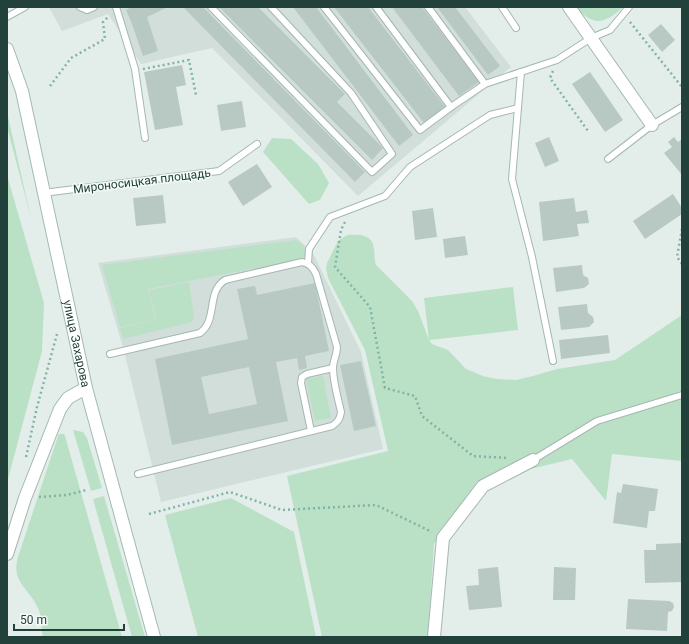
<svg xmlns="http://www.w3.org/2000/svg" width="689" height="644" font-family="Roboto,sans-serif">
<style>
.built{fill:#d1ded9}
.green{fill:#bae1c6}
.building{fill:#b8c9c3;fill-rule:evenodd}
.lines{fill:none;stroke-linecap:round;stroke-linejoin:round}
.service-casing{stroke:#a5b7b2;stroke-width:8}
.minor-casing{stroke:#a5b7b2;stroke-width:14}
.secondary-casing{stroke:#a0bbb3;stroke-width:14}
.path{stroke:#80b4a7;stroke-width:2.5;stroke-dasharray:2 3;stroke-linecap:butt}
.service{stroke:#fff;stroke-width:6}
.minor{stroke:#fff;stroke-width:12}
.secondary{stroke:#fff;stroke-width:12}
.labels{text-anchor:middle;stroke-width:3;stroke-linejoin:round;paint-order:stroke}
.street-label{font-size:12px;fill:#21413a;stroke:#f4faf7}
</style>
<rect width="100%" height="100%" fill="#e3eeea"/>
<g class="built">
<polygon points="49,7 465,7 511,67 358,196 212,48 141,64 108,14 62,31"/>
<polygon points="296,237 313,253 361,352 383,449 161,502 124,351 98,263"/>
</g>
<g class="green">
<path d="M576,7h47c-18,17 -30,20 -47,0z"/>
<polygon points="7,112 31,218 7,127"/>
<polygon points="272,138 291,139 318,164 329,183 320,200 309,204 263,152"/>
<polygon points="7,175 44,303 42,351 7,483"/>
<path d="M347,235c12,-1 26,-1 27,14 1,6 0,10 2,16l36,36 6,10 11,29 -5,-42 89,-11 5,43 -89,10 3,4 16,6 18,19 17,7 14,3 19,1 17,-4 24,-7 58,-9 67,-45v146l-70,-7 -6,47 -34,-42 -95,23 -43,62 -6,93h-106l-35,-161 101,-25 -23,-101 -37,-72 -2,-10 1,-5 11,-22z"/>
<path d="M296,240c7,4 12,9 10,18l-3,1 -155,30 7,30 -35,8 -18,-62z"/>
<polygon points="189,282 194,317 192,322 123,339 120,328 156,319 149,290"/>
<polygon points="323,376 331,418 315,421 306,379"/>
<polygon points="73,430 83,432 87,438 102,488 91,491"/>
<path d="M59,434h5l1,2 57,201h-79c-2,-9 -1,-23 -6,-31 -10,-19 -26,-25 -19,-49l40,-121z"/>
<polygon points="104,496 145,637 132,637 93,499"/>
<polygon points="231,498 294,532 316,637 198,637 165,515"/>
</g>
<g class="building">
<polygon points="132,7 168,7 147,17 158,51 143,56 132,24 126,10"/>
<polygon points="183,7 203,7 365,172 355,182"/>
<polygon points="219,7 258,7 345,94 337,102 383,148 372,160"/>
<polygon points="293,7 316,7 413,135 399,146"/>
<polygon points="334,7 368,7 445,107 424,123"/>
<polygon points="392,7 422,7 479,82 459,96"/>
<polygon points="437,7 455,7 500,66 488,75"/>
<polygon points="661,24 675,40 662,52 648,35"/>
<polygon points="182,65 186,85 176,87 183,125 155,130 144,72"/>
<polygon points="590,72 623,120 605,132 572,84"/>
<polygon points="242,101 246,127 221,131 217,105"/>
<polygon points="549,137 559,161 545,167 535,143"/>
<polygon points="674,137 678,142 682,139 682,175 664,153 672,147 668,142"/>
<polygon points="257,164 272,187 243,206 228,182"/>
<polygon points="673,194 682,208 682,214 645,239 633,221"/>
<polygon points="163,195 166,223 136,226 133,198"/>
<polygon points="574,198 576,212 587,210 589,223 577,224 579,236 543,241 539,202"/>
<polygon points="433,208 437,237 415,240 412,211"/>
<polygon points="465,236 468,255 445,258 443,239"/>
<polygon points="582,265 583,275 588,278 589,284 584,288 556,292 553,268"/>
<path d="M315,283l14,68 -24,5 2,12 -8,2 -2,-12 -21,4 12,59 -116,24 -17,-86 93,-20 -11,-50 18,-3 2,9zM249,367l8,37 -48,10 -8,-37z"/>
<polygon points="587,304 588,313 593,317 594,322 589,327 561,330 558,307"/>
<polygon points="608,335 610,353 561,359 559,340"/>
<polygon points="361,361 376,426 354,431 340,365"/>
<polygon points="623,484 658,489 655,511 649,511 647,528 613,523 617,492 621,493"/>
<polygon points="682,543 682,582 645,583 644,550 656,550 656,544"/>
<polygon points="498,567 502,607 469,610 466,586 479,585 478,569"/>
<polygon points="554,567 576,568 575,600 553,600"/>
<polygon points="628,599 669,601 673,603 674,607 672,611 668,612 667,631 626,629"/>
</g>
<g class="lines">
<g class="service-casing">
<g id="service">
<polyline points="80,7 87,10 94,7"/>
<polyline points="116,7 135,69 145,138"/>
<polyline points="211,7 372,172 392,154 351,93 271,7"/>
<polyline points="324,7 420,130 451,107 485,84 557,60 591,38 610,30 629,7"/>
<polyline points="376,7 451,107"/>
<polyline points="428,7 485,84"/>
<polyline points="502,7 516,28"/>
<polyline points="7,17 25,7"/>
<polyline points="521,72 512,179 532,257 553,361"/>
<polyline points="608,159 652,125 682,107"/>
<polyline points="43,193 219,171 257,144"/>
<polyline points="308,263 309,249 330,217 385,196 410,167 490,115 518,108"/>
<path d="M110,354l90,-21c18,-13 6,-41 25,-53l77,-18c7,1 11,5 14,12l21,73c0,8 -4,14 -4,21 0,14 5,30 8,44 -1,7 -3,10 -9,14l-194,48"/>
<polyline points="311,431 301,383 302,377 307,374 333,368"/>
<polyline points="533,460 597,421 682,395"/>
</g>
</g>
<g class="minor-casing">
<g id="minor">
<polyline points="569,7 652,125"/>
<polyline points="7,554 25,498 60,409 68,398 86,388"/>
<polyline points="434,637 443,538 483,486 533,460"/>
</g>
</g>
<g class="secondary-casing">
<g id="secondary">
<path id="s1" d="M7,49l15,42 64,297 68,249"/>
</g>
</g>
<g class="path">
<polyline points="630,22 682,87"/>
<polyline points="143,69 189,60 196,95"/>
<polyline points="553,71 550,78 588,131"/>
<polyline points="50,86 71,58 105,39 103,22 109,16"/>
<polyline points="345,222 341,230 335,267 370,307 385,388 415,396 422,416 473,456 508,458"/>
<polyline points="682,229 677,257 682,264"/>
<polyline points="26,457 37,407 57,334"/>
<polyline points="39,497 67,495 86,490"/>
<polyline points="149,514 230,492 282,510 376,505 432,532"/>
</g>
<use href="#service" class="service"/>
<use href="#minor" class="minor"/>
<use href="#secondary" class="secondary"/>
</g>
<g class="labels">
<g class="street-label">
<text transform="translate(142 181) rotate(-7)" y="4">Мироносицкая площадь</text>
<text dy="4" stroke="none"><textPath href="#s1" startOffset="303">улица Захарова</textPath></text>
</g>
</g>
<rect width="689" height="644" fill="none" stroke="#21413a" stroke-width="16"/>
<path d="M14 624v6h110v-6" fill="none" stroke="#21413a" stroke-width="2"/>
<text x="20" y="624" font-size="12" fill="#21413a" stroke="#f4faf7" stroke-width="3" paint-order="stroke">50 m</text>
</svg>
